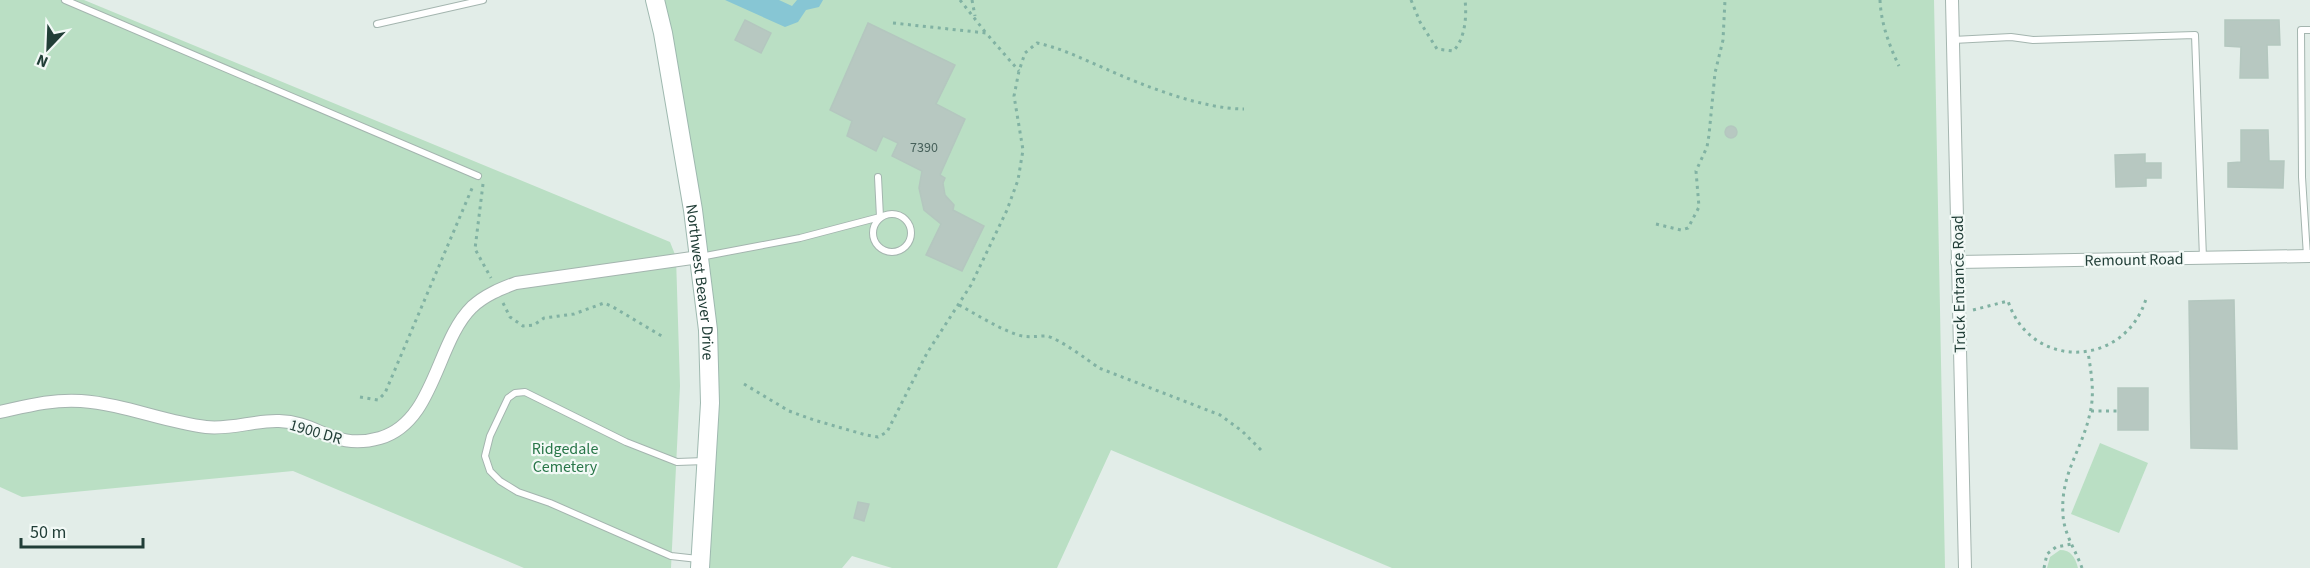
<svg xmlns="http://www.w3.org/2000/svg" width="2310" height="568" font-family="'Source Sans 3',sans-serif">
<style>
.green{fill:#badfc4}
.water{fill:#87c6d4}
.building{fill:#b7c8c1;stroke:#b4c7bf;stroke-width:1.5}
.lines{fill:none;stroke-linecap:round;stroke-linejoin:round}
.lane-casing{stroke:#a4b5af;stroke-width:8}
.street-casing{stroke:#a4b5af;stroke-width:14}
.secondary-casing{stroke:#9fb9b0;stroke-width:20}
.path{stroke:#81b2a3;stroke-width:3;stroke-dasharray:3 4.5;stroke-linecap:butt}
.lane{stroke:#fff;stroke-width:6}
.street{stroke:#fff;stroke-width:12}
.secondary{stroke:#fff;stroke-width:18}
.labels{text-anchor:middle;stroke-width:4.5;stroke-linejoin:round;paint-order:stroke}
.number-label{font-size:14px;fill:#46605a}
.street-label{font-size:16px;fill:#213e37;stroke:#f2f9f6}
.park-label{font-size:16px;fill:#297749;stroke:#f2f9f6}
</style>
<rect width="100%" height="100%" fill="#e2ede8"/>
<g class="green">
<polygon points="0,0 84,0 670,242 676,257 680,386 671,568 524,568 293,471 22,497 0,487"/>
<polygon points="662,0 1934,0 1945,568 1392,568 1111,450 1057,568 892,568 852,556 842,568 706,568 717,404"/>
<polygon points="2100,443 2148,463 2119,533 2071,514"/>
<path d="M2060,550c11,0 15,7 18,18h-31l3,-11z"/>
</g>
<polygon class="water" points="725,0 779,0 792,6 797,0 823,0 819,7 806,10 798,22 785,27"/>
<g class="building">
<polygon points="745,20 771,33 761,53 735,40"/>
<polygon points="2225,20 2279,20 2280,45 2267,45 2268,78 2240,78 2241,47 2225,46"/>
<polygon points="868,23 955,65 936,104 965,119 940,175 945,178 943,183 945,195 954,205 953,210 984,226 962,271 926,255 941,224 924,210 919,188 922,171 892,156 898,143 883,136 876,151 847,136 852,121 830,110"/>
<circle cx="1731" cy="132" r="6"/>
<polygon points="2241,130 2268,130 2269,161 2284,161 2283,188 2228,187 2228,163 2241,162"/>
<polygon points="2145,154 2145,163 2161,163 2161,178 2146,178 2146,186 2116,187 2115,155"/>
<polygon points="2234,300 2237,449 2191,448 2189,301"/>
<rect x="2118" y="388" width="30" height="42"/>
<polygon points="858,502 869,504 864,521 854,518"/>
</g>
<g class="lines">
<g class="lane-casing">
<g id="lane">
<polyline points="65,0 478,176"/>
<polyline points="377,24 483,0"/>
<polyline points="1953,40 2011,37 2033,40 2195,35 2203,258"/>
<circle cx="892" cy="233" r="19"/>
<polyline points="2307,256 2302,177 2301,30 2310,30"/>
<polyline points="700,257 800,238 880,217 878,177"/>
<polyline points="698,559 671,556 550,503 518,492 500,481 490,471 485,456 490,436 508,398 515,393 525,392 626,442 677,462 705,461"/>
</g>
</g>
<g class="street-casing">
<g id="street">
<polyline points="1952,0 1965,568"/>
<polyline points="1957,262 2310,256"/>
<path d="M0,412c27,-6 53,-13 81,-11 43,3 83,21 125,26 25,3 49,-7 73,-6 40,1 55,30 101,17 55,-16 56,-96 92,-131 13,-12 28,-18 44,-24l183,-26"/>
</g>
</g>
<g class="secondary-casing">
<g id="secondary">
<path id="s1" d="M655,0l8,33 30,177 15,120 2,73 -10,165"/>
</g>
</g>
<g class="path">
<polyline points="960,0 986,33"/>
<polyline points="972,0 975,16"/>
<path d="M1411,0l9,22 17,27 16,2c12,-11 14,-35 12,-51"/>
<path d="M1880,0c1,23 9,45 19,66"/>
<polyline points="893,23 986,33 1019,71"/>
<polyline points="483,184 475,249 491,278"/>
<polyline points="1656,224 1681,230 1688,228 1699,207 1696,171 1707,147 1709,135 1715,73 1723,40 1725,0"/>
<polyline points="503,303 510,317 523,326 534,325 544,318 574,314 604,303 613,307 665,338"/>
<path d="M959,305c19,10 38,23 59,30 10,3 18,1 28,1 11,1 43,25 53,32l121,47 22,16 20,20"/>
<path d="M1973,310l35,-9c22,69 116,68 138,-2"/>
<path d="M744,384l45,27 25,9 52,15 12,2 9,-5 40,-79 44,-68 36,-75 11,-30 5,-30 -9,-54 5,-25 6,-18 12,-10c24,5 46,16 69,26 38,17 97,40 138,40"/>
<polyline points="360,397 378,400 385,393 473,186"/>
<polyline points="2091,411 2118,411"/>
<polyline points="2044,568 2047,554 2056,547 2072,544"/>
<path d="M2082,568c-6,-17 -18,-34 -19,-53 -3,-42 19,-64 27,-102 5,-20 1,-41 -2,-61"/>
</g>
<use href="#lane" class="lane"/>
<use href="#street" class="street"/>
<use href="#secondary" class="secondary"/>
</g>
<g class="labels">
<g class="number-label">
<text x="924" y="152">7390</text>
</g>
<g class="street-label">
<text transform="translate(2134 259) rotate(-1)" y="6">Remount Road</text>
<text dy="6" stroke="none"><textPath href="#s1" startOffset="286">Northwest Beaver Drive</textPath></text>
<text transform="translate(1958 284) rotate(-91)" y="6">Truck Entrance Road</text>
<text transform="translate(316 431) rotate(16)" y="6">1900 DR</text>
</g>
<g class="park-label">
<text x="565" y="454">Ridgedale<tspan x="565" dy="18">Cemetery</tspan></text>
</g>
</g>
<g transform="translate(48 48) rotate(203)" stroke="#f2f9f6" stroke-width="4.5" paint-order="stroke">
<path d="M0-4.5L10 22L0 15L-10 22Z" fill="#213e37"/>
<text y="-9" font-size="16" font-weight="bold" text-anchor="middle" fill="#213e37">N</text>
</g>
<path d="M21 538v9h122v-9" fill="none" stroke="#213e37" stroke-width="3"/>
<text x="30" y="538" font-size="18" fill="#213e37" stroke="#f2f9f6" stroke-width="4.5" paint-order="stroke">50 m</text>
</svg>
